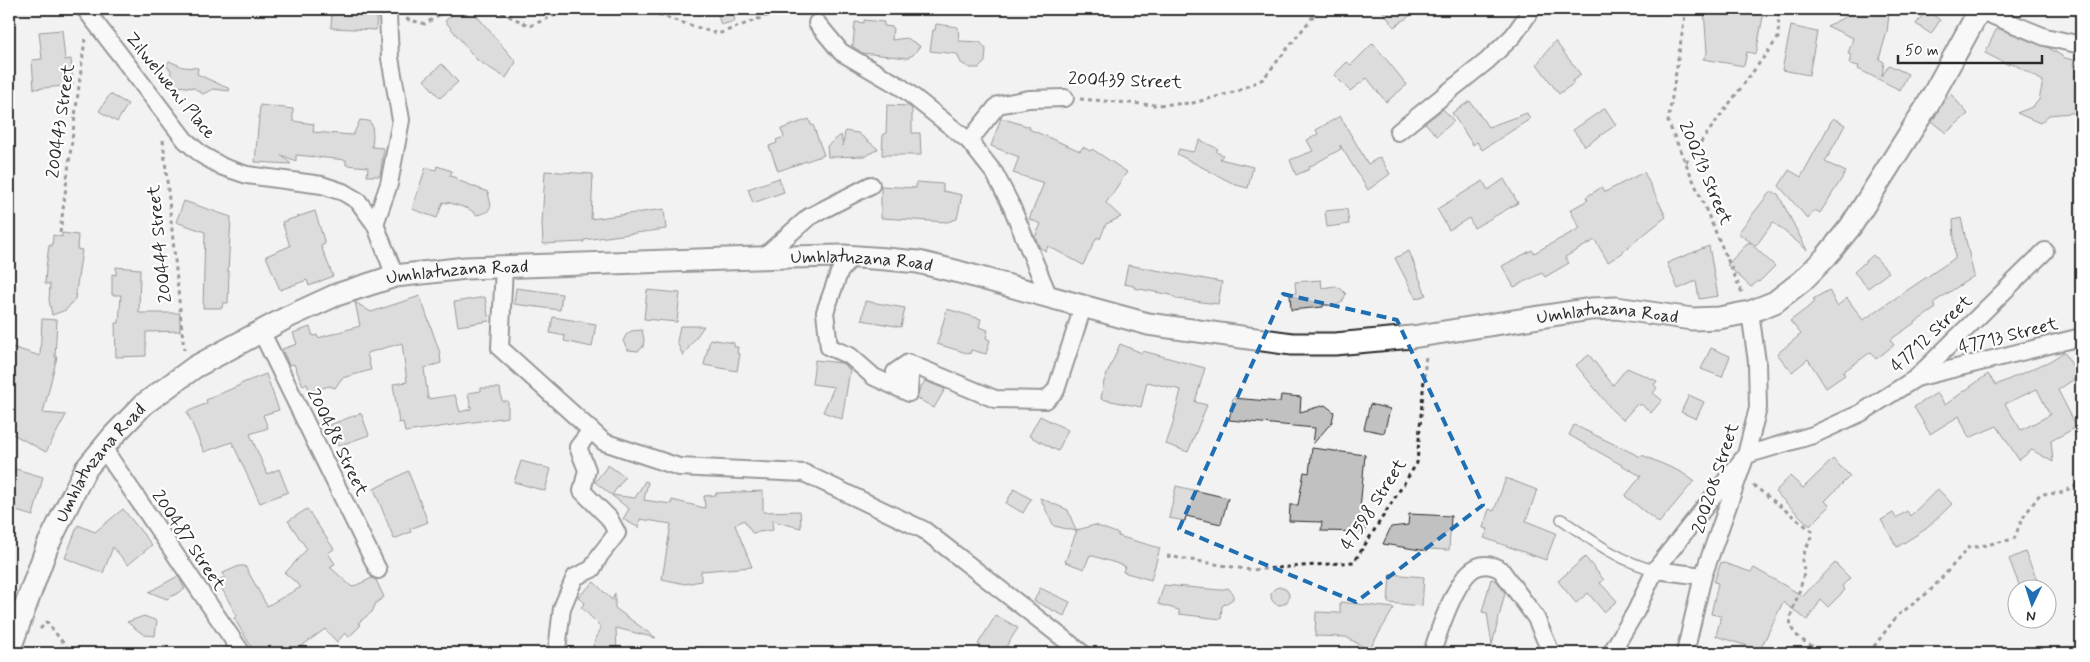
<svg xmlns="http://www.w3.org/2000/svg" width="2090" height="662" font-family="Mynerve,sans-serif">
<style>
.building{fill:#c1c1c1;stroke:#2b2b2b;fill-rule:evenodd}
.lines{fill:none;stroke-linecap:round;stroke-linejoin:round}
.service-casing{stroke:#2b2b2b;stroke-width:12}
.minor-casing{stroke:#2b2b2b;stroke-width:20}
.tertiary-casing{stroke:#2b2b2b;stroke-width:25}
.path{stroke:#2b2b2b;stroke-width:3;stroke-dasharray:4 4;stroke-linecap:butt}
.service{stroke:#fff;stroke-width:9}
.minor{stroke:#fff;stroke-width:16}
.tertiary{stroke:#fff;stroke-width:21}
.marked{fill:none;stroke:#1f6fb2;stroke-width:4;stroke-dasharray:10 6;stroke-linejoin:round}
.labels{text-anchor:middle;stroke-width:4.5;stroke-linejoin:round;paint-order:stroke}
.street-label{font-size:18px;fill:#2b2b2b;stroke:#fff}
</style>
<rect width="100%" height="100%" fill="#f2f2f2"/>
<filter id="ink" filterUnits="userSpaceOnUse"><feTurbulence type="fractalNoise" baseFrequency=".02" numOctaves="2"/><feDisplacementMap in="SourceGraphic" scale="10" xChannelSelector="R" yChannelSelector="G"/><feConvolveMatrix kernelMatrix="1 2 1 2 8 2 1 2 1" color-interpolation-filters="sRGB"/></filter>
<g filter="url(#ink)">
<g class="building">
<polygon points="332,9 377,9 376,30 331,28"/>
<polygon points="459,9 471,9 516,62 506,78 477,60 445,21"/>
<polygon points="716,9 732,9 735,21 721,25"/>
<polygon points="1381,9 1419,9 1394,27"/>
<polygon points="1704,9 1752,9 1764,11 1756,54 1747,52 1744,66 1703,59 1707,53"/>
<polygon points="1861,9 1886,9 1885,14 1889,14 1887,32 1879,59 1884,62 1882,76 1889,65 1908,74 1900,90 1858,69 1859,66 1849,64 1851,55 1848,54 1853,38 1827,26"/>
<polygon points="1926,10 1940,20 1931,34 1916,24"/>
<polygon points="864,20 884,22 884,26 893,27 892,40 907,38 920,46 913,55 907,58 862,53 851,45 853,45 855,22 864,23"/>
<polygon points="936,24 958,27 959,41 980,42 986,49 985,62 979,68 970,68 961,63 957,54 930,51 933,30 935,30"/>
<polygon points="1791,26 1817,32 1809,75 1782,70"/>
<polygon points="1997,28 2049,48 2065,58 2074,60 2073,66 2081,65 2081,112 2049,115 2040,123 2017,113 2032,107 2039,100 2043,81 2010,62 2009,65 1985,53"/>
<polygon points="62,30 65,60 71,59 73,85 34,89 32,60 42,59 39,32"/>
<polygon points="1555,41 1581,75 1572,81 1574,83 1559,94 1537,64"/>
<polygon points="1373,43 1407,85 1386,102 1367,78 1350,91 1334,75 1347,62 1351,65"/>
<polygon points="169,61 183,67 198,68 197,74 230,89 229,91 213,89 203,94 194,88 170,85 171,70 166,66"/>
<polygon points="442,64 458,82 440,98 424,80"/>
<polygon points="110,94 128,104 117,122 99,111"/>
<polygon points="1951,94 1968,114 1946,133 1932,122 1945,99"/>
<polygon points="1470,101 1488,127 1527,113 1530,119 1482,150 1477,142 1473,145 1452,113"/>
<polygon points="260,105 293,109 293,121 314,124 313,132 353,135 360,120 369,121 372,125 373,135 372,147 384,148 380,176 367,176 368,167 346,165 346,160 296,155 296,161 281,155 291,164 255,162"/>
<polygon points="887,105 909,106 912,109 912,133 920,133 921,155 882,155 883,134 886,134"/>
<polygon points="1605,108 1616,125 1585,146 1573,130"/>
<polygon points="1443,109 1454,121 1437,136 1425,123"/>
<polygon points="1340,116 1368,164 1380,157 1390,174 1368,190 1340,145 1341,149 1309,167 1310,169 1296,175 1290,160 1313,151 1307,140 1318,134 1316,130"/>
<polygon points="1001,118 1030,127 1029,129 1080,151 1083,147 1090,151 1092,149 1127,172 1106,203 1121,217 1106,224 1100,239 1097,237 1083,265 1048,246 1046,251 1040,248 1035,237 1041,224 1029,219 1044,183 1013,173 1019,157 991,146"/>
<polygon points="1833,118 1845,125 1825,162 1846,172 1820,213 1815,210 1808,219 1779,186 1789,170 1801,177"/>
<polygon points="809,119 811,125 813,125 824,155 778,171 769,146 777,143 776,140 784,137 781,129"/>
<polygon points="845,131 858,133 878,149 866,156 828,157 827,146 841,135 843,146"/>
<polygon points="1200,140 1218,149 1216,152 1223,155 1220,159 1253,167 1248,188 1236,185 1177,154 1179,149 1193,152"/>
<polygon points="437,166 452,171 450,176 457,178 457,180 488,192 491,206 487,212 477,215 469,209 447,202 447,203 443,202 437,218 412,209 426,167 436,170"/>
<polygon points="545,171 593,174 591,219 664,209 666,229 584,240 584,242 543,244 542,224"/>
<polygon points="1644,172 1666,217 1623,251 1624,252 1608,262 1595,240 1565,257 1569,263 1545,277 1542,273 1514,287 1502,266 1532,250 1534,253 1580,228 1570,210 1588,200 1586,197 1602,187 1605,192"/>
<polygon points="779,178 784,192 753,203 748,189"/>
<polygon points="1504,179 1518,203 1474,228 1469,218 1449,230 1437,209 1483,181 1488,190"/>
<polygon points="916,182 943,184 943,191 962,195 957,219 947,222 881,218 881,186 916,188"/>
<polygon points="1770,192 1778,194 1807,250 1773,222 1756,246 1738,233"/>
<polygon points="184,201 231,217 228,272 229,271 228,303 223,303 222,308 203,308 205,232 176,222"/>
<polygon points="1347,209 1349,224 1327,227 1325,211"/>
<polygon points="315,211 325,244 321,246 333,276 309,286 307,280 280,290 266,256 290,246 282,222"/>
<polygon points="1961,218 1974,276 1933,303 1936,308 1890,340 1894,345 1876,359 1871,352 1843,372 1845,375 1826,388 1808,359 1792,372 1777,354 1801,334 1790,321 1815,302 1813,299 1829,290 1837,306 1847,298 1863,320 1955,258 1953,220"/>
<polygon points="62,233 78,235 77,249 82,250 75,299 66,310 52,315 49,300 50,284 45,284 46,268 49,245 52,246 53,235 62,237"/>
<polygon points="1749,242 1775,266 1759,282 1758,281 1751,287 1727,265"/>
<polygon points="1709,246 1718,296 1699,299 1696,281 1678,289 1667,263"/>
<polygon points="1409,251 1426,295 1416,299 1395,258"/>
<polygon points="1873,255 1889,272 1868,288 1854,272"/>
<polygon points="1128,265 1222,282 1218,304 1177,299 1171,295 1134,288 1134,286 1124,284"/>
<polygon points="116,267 140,269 139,313 180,313 180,331 146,332 146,356 116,357 115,323 119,323 121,295 112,295 112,274 116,275"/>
<polygon points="1321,280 1322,288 1335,286 1341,289 1346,294 1342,302 1337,305 1323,305 1323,307 1291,310 1290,294 1296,293 1295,282"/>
<polygon points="516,288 562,294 560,310 514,304"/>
<polygon points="647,290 680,293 677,322 644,319"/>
<polygon points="420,296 440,353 441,363 424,368 428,399 455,395 460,412 471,409 468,393 481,391 481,388 500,388 502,401 508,401 508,417 405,432 403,422 399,423 393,384 407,382 402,343 367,353 371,370 342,378 335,388 329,386 310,392 307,384 303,386 294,364 289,365 282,349 297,344 293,333 310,327 313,336 317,335 318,338 360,326 355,302 371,312"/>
<polygon points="485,297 489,321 458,326 454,302"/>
<polygon points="865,301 905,308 901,327 862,320"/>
<polygon points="947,309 981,319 979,327 988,330 986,338 990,340 986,354 971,350 970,354 937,344"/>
<polygon points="553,317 596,324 592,347 564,341 565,336 550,333"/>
<polygon points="42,319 57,320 55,357 57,357 43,413 66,415 46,452 9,432 9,346 40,356"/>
<polygon points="680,326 704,326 683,356 677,342"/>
<polygon points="642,330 644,340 643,347 638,351 628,350 623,341 626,335 631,331"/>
<polygon points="710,339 734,343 734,347 738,347 737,353 740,354 737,371 704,365"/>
<polygon points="1120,344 1142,353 1143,351 1205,368 1195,402 1207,405 1188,452 1166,444 1175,418 1174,418 1181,390 1147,382 1141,407 1101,399 1104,381"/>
<polygon points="1711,348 1730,356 1722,377 1701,369"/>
<path d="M2064,352l15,24 -21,14 19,37 -26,14 2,21 -21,-12 -13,10 -22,-34 -28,12 -10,-22 -29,18 -16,-27 23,-14 8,12 43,-31 8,11 54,-24zM2037,389l13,26 -29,15 -16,-26z"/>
<polygon points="1589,355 1613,385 1627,368 1657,381 1654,385 1657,388 1653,393 1662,400 1651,413 1641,404 1639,406 1637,404 1623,420 1613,411 1576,365"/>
<polygon points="815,360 842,363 850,370 842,419 823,412 834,387 812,384"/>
<polygon points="266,374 279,410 263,415 268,428 250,434 267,474 279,469 288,492 260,503 232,442 204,452 187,412 207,403 206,400 240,385 240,384"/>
<polygon points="925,381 945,389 934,408 917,398 919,390"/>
<polygon points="1281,395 1301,397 1300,412 1325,405 1334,412 1332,422 1313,444 1315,428 1229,420 1233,398 1280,402"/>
<polygon points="1689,395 1704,402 1696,419 1681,412"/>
<polygon points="1370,404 1390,409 1384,433 1364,429"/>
<polygon points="361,413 369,435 338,446 336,442 333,444 327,426"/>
<polygon points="1040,416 1068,430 1058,451 1029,436"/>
<polygon points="1574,425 1641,457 1642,455 1681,472 1694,481 1659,523 1625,496 1641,476 1569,435"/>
<polygon points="1312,448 1365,455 1360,509 1366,509 1365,532 1321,531 1322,522 1289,521 1290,505 1298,505 1304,472 1309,473"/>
<polygon points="1833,459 1850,476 1825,501 1830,506 1810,526 1775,492 1790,476 1803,488"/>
<polygon points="521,461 551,469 545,491 514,482"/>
<polygon points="608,465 625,477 612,495 635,498 645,481 648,482 644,500 671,504 672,500 705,508 704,496 716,495 716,493 763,491 763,512 800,511 801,528 772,521 773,530 752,533 744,520 735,525 752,567 701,571 701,581 685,584 662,579 671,524 640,519 639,528 623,519 629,509 595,482"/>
<polygon points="9,467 43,477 33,516 9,509"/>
<polygon points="408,471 428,522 410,529 411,532 394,539 374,489"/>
<polygon points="1506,478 1537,490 1526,521 1556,533 1546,560 1484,538 1488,529 1483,528 1489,509 1494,511"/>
<polygon points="1176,486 1228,498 1221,524 1186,516 1185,521 1169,518"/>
<polygon points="1014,489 1031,499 1023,513 1006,503"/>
<polygon points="1938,489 1952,504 1926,529 1897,547 1881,520 1893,513 1896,518 1907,511 1910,516"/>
<polygon points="1040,498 1068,510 1076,531 1054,526"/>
<polygon points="123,509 152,545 128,565 113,547 103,573 65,558 78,525 95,532"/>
<polygon points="307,509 334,549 328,553 335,564 330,567 352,587 372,578 376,580 384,597 376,603 372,612 358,623 361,625 349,637 345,633 337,642 325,629 292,653 255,653 234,618 237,616 217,580 225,577 223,573 239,566 245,566 267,606 301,587 285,573 307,549 288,521"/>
<polygon points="1409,514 1451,516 1449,550 1427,549 1427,551 1383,544 1391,527 1408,525"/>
<polygon points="1095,525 1119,534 1118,536 1160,548 1151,580 1123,572 1125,566 1090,555 1084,569 1065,562 1077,530"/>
<polygon points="2025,552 2038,582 2021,590 2009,559"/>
<polygon points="1585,557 1604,580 1600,583 1617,601 1604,612 1588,593 1576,603 1558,581"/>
<polygon points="1721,562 1751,572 1754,568 1803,596 1835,563 1850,578 1842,586 1845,590 1828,607 1821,600 1807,620 1783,602 1760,650 1716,636 1721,616 1711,614 1718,583 1714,582"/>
<polygon points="1390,574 1424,577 1422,606 1388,603"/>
<polygon points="178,576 185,589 167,599 149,592"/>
<polygon points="1491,579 1497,581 1505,593 1492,645 1487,613 1482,612"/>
<polygon points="594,582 612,600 615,593 615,608 656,638 616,628 617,653 610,653 593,646 601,627 581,607 585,603 578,597"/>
<polygon points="1164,585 1220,590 1228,588 1233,593 1233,599 1222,606 1221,619 1179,614 1179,610 1158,604"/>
<circle cx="1280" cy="596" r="9"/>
<polygon points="1040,588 1070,602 1064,616 1034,601"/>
<polygon points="1340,602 1394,608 1369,650 1346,637 1315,636 1316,612 1340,613"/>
<polygon points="996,615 1018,628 1002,653 992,653 978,644"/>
<polygon points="144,616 157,621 155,636 144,635 127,622"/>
</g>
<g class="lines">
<g class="service-casing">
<path id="service" d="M1561,519c29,20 59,43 94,51"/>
</g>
<g class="minor-casing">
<g id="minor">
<polyline points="85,9 185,140 202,155 223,167 247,175 322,185 343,192 358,201 375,224 395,276"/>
<polyline points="1979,10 2045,37 2081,45"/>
<polyline points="817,23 841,52 901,87 969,141 995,174 1011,205 1049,297"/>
<polyline points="1398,132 1487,61 1513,36 1532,9"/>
<polyline points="969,141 998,105 1029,99 1065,98"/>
<polyline points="375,224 389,184 401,120 390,58 388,16"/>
<polyline points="851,257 839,273 825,312 829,347 850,356 874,377 909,393 910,376 895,372 908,363 995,399 1046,400 1056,390 1083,307"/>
<polyline points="762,258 809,217 871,185"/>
<polyline points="504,267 500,348 604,442 679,467 804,473 924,530 1082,653"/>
<polyline points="261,331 378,570"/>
<polyline points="1916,378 2081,337"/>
<polyline points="103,448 242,653"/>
<polyline points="1655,570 1703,576"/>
<polyline points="557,650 562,608 575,577 592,569 600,555 617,533 609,518 582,491 587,470 578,447 591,430"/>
<path d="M1432,653c6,-20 24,-75 43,-85 9,-5 18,-3 26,2l35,48 15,35"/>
<polyline points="1611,653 1636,611 1655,570 1746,455 1813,435 1861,413 1916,378 2045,251"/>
<polyline points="1685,653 1703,576 1746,455 1758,408 1757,362 1750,312"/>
</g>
</g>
<g class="tertiary-casing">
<g id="tertiary">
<path id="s1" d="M9,651l38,-104 38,-77 29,-35 30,-31 51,-37 93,-50 48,-22 59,-19 71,-8 321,-11 57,-1 42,3 32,3 41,10 189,52 144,20h43l77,-7 179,-28 25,-1 76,11 27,-1 31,-6 25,-10 27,-21 23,-23 26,-32 76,-120 53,-97"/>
</g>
</g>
<g class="path">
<polyline points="494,9 530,26 569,9"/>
<polyline points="644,9 646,11 718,34 785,9"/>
<polyline points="1686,9 1668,122 1742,293"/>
<polyline points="406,19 425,24 448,9"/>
<polyline points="1080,99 1154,105 1193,103 1238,91 1263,79 1319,9"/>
<polyline points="163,140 184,350"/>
<polyline points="1686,162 1778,38 1779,9"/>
<polyline points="60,233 85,39"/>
<path d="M1753,485l59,46c-1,12 -9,20 -10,29 0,4 2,8 2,12 -8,46 -35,54 21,81"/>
<polyline points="1167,556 1251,570 1354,562 1417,463 1426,355"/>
<polyline points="40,629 47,622 71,653"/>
<polyline points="1869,653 1897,616 1930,591 1969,547 1976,547 2014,539 2022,519 2040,494 2061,493 2081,483"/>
</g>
<use href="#service" class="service"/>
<use href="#minor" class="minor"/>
<use href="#tertiary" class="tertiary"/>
</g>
</g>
<path d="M0 0H2090V662H0ZM1283,294l114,26 86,185 -127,97 -177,-73z" fill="#f2f2f2" fill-opacity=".55" fill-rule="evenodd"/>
<path class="marked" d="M1283,294l114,26 86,185 -127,97 -177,-73z"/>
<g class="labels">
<g class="street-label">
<text transform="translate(1125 80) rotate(2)" y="6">200439 Street</text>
<text transform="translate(171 85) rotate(51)" y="6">Zilwelweni Place</text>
<text transform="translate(60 121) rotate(-82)" y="6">200443 Street</text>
<text transform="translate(1706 173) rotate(67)" y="6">200213 Street</text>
<text transform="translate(159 244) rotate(-96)" y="6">200444 Street</text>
<text dy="6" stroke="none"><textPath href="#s1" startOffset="1036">Umhlatuzana Road</textPath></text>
<text dy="6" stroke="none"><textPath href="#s1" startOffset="631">Umhlatuzana Road</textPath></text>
<text dy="6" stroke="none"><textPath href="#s1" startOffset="1794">Umhlatuzana Road</textPath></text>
<text transform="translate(1931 333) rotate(-43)" y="6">47712 Street</text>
<text transform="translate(2008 335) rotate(-14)" y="6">47713 Street</text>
<text transform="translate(338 442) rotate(64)" y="6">200488 Street</text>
<text dy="6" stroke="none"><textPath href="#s1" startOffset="211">Umhlatuzana Road</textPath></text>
<text transform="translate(1715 478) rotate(-72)" y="6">200208 Street</text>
<text transform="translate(1373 504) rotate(-57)" y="6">47598 Street</text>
<text transform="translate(189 540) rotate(56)" y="6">200487 Street</text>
</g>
</g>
<rect width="2090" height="662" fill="none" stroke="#fff" stroke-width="30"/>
<rect x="15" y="15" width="2060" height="632" fill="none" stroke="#2b2b2b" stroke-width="2" filter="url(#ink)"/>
<g transform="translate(2032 604) rotate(184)"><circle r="24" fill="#ffffff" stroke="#aaaaaa"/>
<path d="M0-4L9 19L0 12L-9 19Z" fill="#1f6fb2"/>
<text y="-8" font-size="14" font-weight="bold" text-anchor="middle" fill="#2b2b2b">N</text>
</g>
<path d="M1898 55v8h144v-8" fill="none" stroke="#2b2b2b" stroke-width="2.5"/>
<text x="1905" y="55" font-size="15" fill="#2b2b2b" stroke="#ffffff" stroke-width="4" paint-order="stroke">50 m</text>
</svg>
